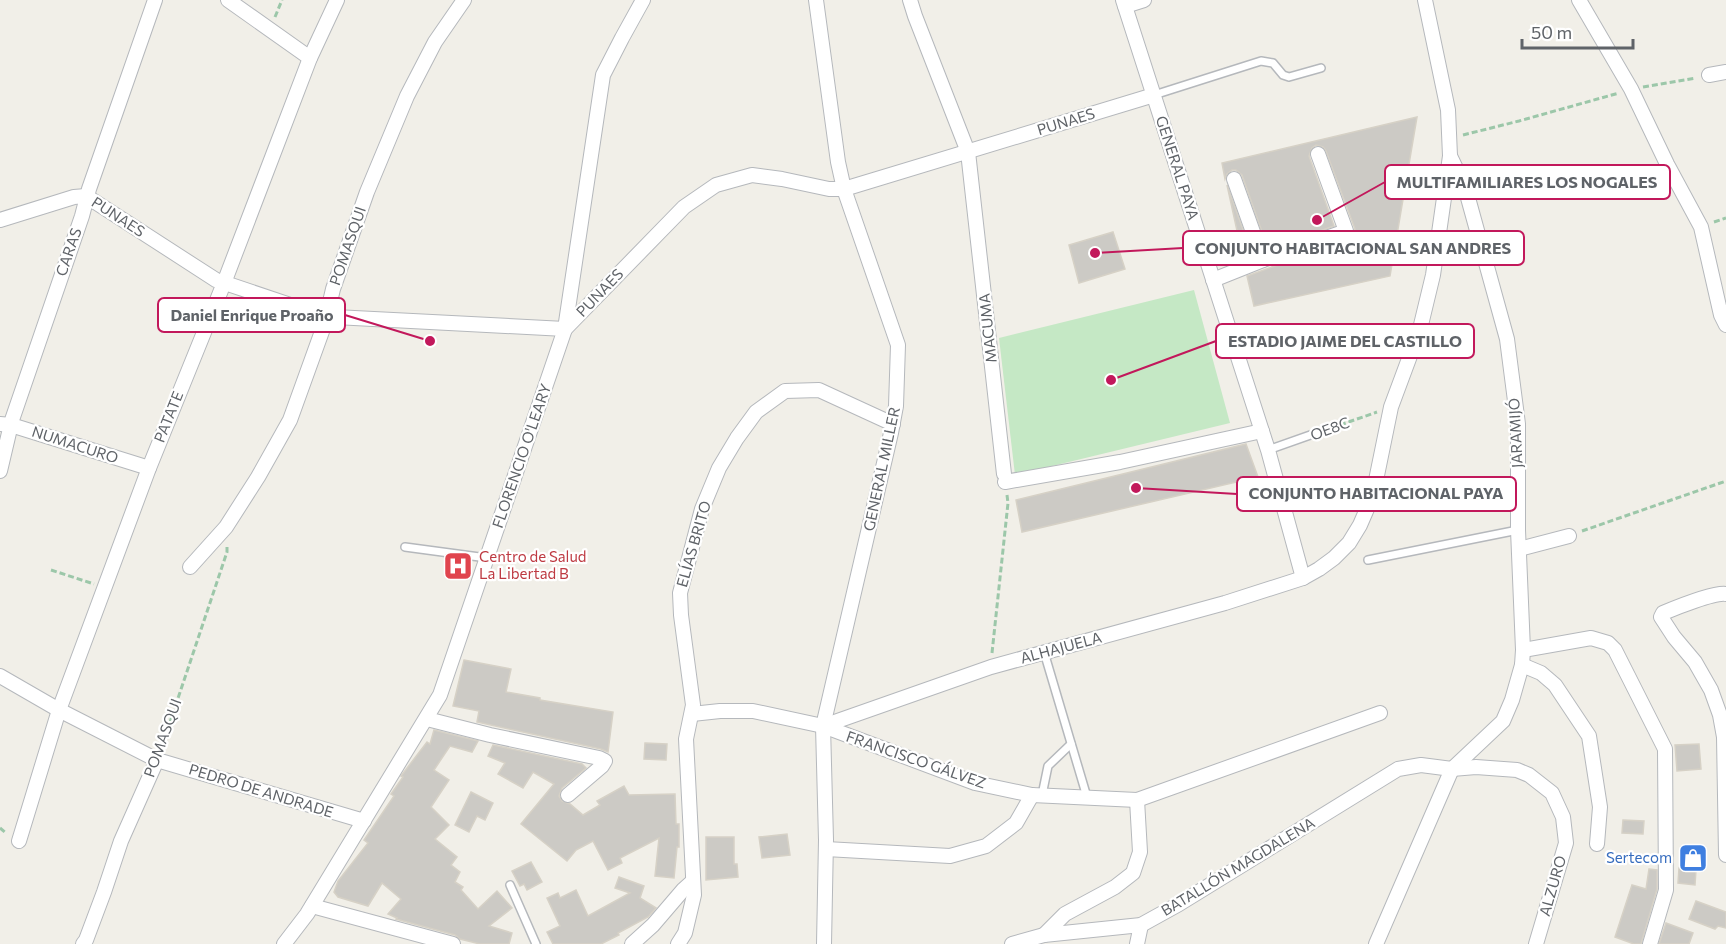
<svg xmlns="http://www.w3.org/2000/svg" width="1726" height="944" font-family="Commissioner,sans-serif">
<style>
.garden{fill:#c5e8c5}
.building{fill:#cccac5;stroke:#d6d1c6;stroke-width:1.5}
.lines{fill:none;stroke-linecap:round;stroke-linejoin:round}
.lane-casing{stroke:#b5b8bc;stroke-width:10}
.street-casing{stroke:#b5b8bc;stroke-width:16}
.path{stroke:#9cc7a9;stroke-width:3;stroke-dasharray:6 3;stroke-linecap:butt}
.lane{stroke:#fff;stroke-width:7}
.street{stroke:#fff;stroke-width:14}
.labels{text-anchor:middle;stroke-width:4.5;stroke-linejoin:round;paint-order:stroke}
.street-label{font-size:15px;fill:#5f6368;stroke:#fff}
.health-label{font-size:15px;fill:#be3a42;stroke:#fff;text-anchor:start}
.shop-label{font-size:15px;fill:#366cbe;stroke:#fff;text-anchor:end}
.leader{fill:none;stroke:#c2185b;stroke-width:2}
.callout-dot{fill:#c2185b;stroke:#fff;stroke-width:2}
.callout{fill:#fff;stroke:#c2185b;stroke-width:2}
.callout-label{font-size:16px;text-anchor:middle;font-weight:bold;fill:#5f6368}
</style>
<rect width="100%" height="100%" fill="#f1efe8"/>
<polygon class="garden" points="1194,290 1230,423 1015,475 999,338"/>
<g class="building">
<polygon points="1417,117 1390,276 1254,306 1247,276 1349,239 1353,236 1355,229 1326,151 1323,147 1316,145 1312,148 1309,156 1334,226 1268,249 1242,175 1236,170 1232,170 1227,174 1225,179 1222,163"/>
<polygon points="1227,185 1252,255 1243,258"/>
<polygon points="1113,232 1125,269 1079,283 1069,245"/>
<polygon points="1246,444 1258,477 1022,532 1016,500"/>
<polygon points="464,660 511,669 506,692 540,698 540,700 613,712 608,752 601,749 477,722 479,711 453,706"/>
<polygon points="434,730 478,741 472,752 450,746 434,770 449,780 431,807 449,825 435,839 457,857 451,865 460,872 455,882 463,887 461,890 478,909 497,891 512,908 489,926 512,933 509,944 480,944 460,939 455,935 396,919 397,918 388,914 401,899 382,883 368,906 338,897 334,892 338,881 368,843 364,840 394,796 391,794 403,777 401,776 427,742 430,744"/>
<polygon points="645,743 667,744 666,760 644,759"/>
<polygon points="1699,744 1701,769 1677,771 1675,745"/>
<polygon points="493,745 582,764 586,768 562,788 559,796 562,801 570,804 583,815 600,805 597,801 624,786 629,795 675,794 676,824 679,824 679,847 677,847 674,878 655,876 659,838 620,858 622,863 608,870 593,841 576,850 567,861 521,824 554,784 533,772 523,788 498,774 505,763 488,756"/>
<polygon points="471,792 493,803 485,820 477,816 469,832 455,825"/>
<polygon points="1623,820 1644,821 1643,834 1622,833"/>
<polygon points="787,834 790,855 762,858 759,837"/>
<polygon points="706,837 734,837 734,864 737,864 738,877 706,880"/>
<polygon points="531,862 542,882 527,890 524,884 520,886 512,871"/>
<polygon points="1679,868 1696,870 1695,885 1678,883"/>
<polygon points="1649,869 1657,870 1657,889 1641,944 1634,944 1615,937 1632,885 1646,889"/>
<polygon points="619,877 644,886 640,898 656,908 648,917 618,933 619,935 601,944 553,944 547,932 560,926 547,898 558,893 560,898 576,890 588,916 630,893 615,888"/>
<polygon points="1696,901 1726,912 1726,928 1718,926 1715,929 1689,919"/>
<polygon points="1666,923 1693,933 1689,944 1659,944"/>
</g>
<g class="lines">
<g class="lane-casing">
<g id="lane">
<polyline points="1154,95 1261,61 1273,63 1283,75 1289,77 1321,68"/>
<polyline points="1268,450 1333,427"/>
<polyline points="405,547 487,558"/>
<polyline points="1368,560 1518,530"/>
<polyline points="1044,652 1087,797"/>
<polyline points="1042,795 1048,766 1071,744"/>
<polyline points="510,885 536,944"/>
</g>
</g>
<g class="street-casing">
<g id="street">
<polyline points="228,0 310,58"/>
<polyline points="816,0 838,162 844,189 898,345 896,406 891,433 823,726 826,840 824,944"/>
<polyline points="910,0 915,16 968,152 1004,474"/>
<polyline points="1123,0 1268,450 1303,578"/>
<polyline points="1579,0 1631,89 1667,164 1701,227 1721,315 1726,325"/>
<polyline points="1125,6 1144,0"/>
<polyline points="1709,75 1726,72"/>
<polyline points="0,220 74,197 86,196 216,280 320,315 335,317 565,329 684,207 716,185 752,175 782,179 829,189 844,189 1154,95"/>
<polyline points="1263,260 1346,231 1318,154"/>
<polyline points="1213,280 1263,260 1234,179"/>
<polyline points="0,424 11,425 149,468"/>
<polyline points="0,471 12,420 82,216 89,189 155,0"/>
<polyline points="1005,482 1120,462 1262,431"/>
<polyline points="1519,549 1569,536"/>
<polyline points="190,567 226,527 258,477 290,420 325,323 333,289 367,192 407,96 435,42 464,0"/>
<path d="M1726,594c-11,-2 -51,14 -63,19l-2,4 13,20 21,25 16,28 9,25 4,22 2,118"/>
<polyline points="1523,650 1591,638 1608,643 1615,650 1665,749 1666,890 1650,944"/>
<polyline points="1522,665 1541,673 1555,685 1589,736 1600,807 1597,844"/>
<polyline points="0,676 59,710 157,760 364,821"/>
<polyline points="692,714 720,711 753,711 823,726 975,783 1032,795 1137,800 1380,713"/>
<polyline points="427,719 490,735 599,758 605,761 602,766 568,795"/>
<polyline points="823,726 991,667 1225,603 1303,578 1319,569 1334,558 1349,543 1360,525 1373,495 1391,407 1420,329 1433,275 1450,156"/>
<polyline points="19,841 59,710 149,468 224,283 310,58 337,0"/>
<polyline points="826,849 950,856 986,846 1016,823 1032,795"/>
<polyline points="312,906 453,944"/>
<polyline points="1044,935 1065,914 1115,887 1133,873 1140,852 1137,800"/>
<polyline points="83,944 86,940 104,892 121,841 157,760"/>
<polyline points="284,944 307,914 440,695 565,329 603,75 622,38 643,0"/>
<polyline points="632,944 653,925 683,890 693,881"/>
<polyline points="678,944 685,933 694,895 686,739 693,705 681,615 680,593 702,509 719,468 737,438 756,412 785,391 819,390 893,424"/>
<polyline points="1012,944 1044,935 1141,925 1179,904 1398,769 1421,765 1452,769 1476,767 1517,770 1529,775 1552,793 1563,817 1566,843 1536,944"/>
<polyline points="1137,944 1141,925"/>
<polyline points="1376,944 1452,769 1503,721 1512,700 1522,665 1523,650 1518,530 1518,424 1507,339 1465,187 1450,156 1448,110 1425,0"/>
</g>
</g>
<g class="path">
<polyline points="275,17 282,0"/>
<polyline points="1643,87 1696,78"/>
<polyline points="1463,135 1519,121 1619,93"/>
<polyline points="1714,222 1726,218"/>
<polyline points="1340,425 1377,412"/>
<polyline points="1582,531 1726,481"/>
<polyline points="51,570 94,584"/>
<polyline points="992,653 1008,503 1007,495"/>
<polyline points="161,749 227,552 227,547"/>
<polyline points="0,828 6,833"/>
</g>
<use href="#lane" class="lane"/>
<use href="#street" class="street"/>
</g>
<defs>
<g id="hospital-square" transform="scale(1.5)"><rect x="-9" y="-9" width="18" height="18" rx="4" fill="#e0444e" stroke="#fff"/><path d="M-5-5h3v3.5h4V-5h3V5h-3V1.5h-4V5h-3Z" fill="#fff"/></g>
<g id="shop-square" transform="scale(1.5)"><rect x="-9" y="-9" width="18" height="18" rx="4" fill="#3f7fe0" stroke="#fff"/><path d="M-5-2.5h2.3a2.7 3.5 0 0 1 5.4 0H5L5.5 6h-11ZM-1.5-2.5h3a1.5 2.3 0 0 0-3 0Z" fill="#fff"/></g>
</defs>
<g fill-rule="evenodd">
<use href="#hospital-square" x="458" y="566"/>
<use href="#shop-square" x="1693" y="858"/>
</g>
<g class="labels">
<g class="street-label">
<text transform="translate(1066 122) rotate(-17)" y="5">PUNAES</text>
<text transform="translate(1177 168) rotate(72)" y="5">GENERAL PAYA</text>
<text transform="translate(118 217) rotate(33)" y="5">PUNAES</text>
<text transform="translate(348 246) rotate(-71)" y="5">POMASQUI</text>
<text transform="translate(69 252) rotate(-71)" y="5">CARAS</text>
<text transform="translate(600 293) rotate(-46)" y="5">PUNAES</text>
<text transform="translate(988 328) rotate(-96)" y="5">MACUMA</text>
<text transform="translate(169 417) rotate(-68)" y="5">PATATE</text>
<text transform="translate(1330 429) rotate(-20)" y="5">OE8C</text>
<text transform="translate(1516 433) rotate(-93)" y="5">JARAMIJÓ</text>
<text transform="translate(75 445) rotate(18)" y="5">NUMACURO</text>
<text transform="translate(522 456) rotate(-71)" y="5">FLORENCIO O'LEARY</text>
<text transform="translate(882 469) rotate(-78)" y="5">GENERAL MILLER</text>
<text transform="translate(694 544) rotate(-74)" y="5">ELÍAS BRITO</text>
<text transform="translate(1061 648) rotate(-15)" y="5">ALHAJUELA</text>
<text transform="translate(163 738) rotate(-70)" y="5">POMASQUI</text>
<text transform="translate(916 760) rotate(19)" y="5">FRANCISCO GÁLVEZ</text>
<text transform="translate(261 791) rotate(17)" y="5">PEDRO DE ANDRADE</text>
<text transform="translate(1238 867) rotate(-31)" y="5">BATALLÓN MAGDALENA</text>
<text transform="translate(1553 886) rotate(-74)" y="5">ALZURO</text>
</g>
<g class="health-label">
<text x="479" y="562">Centro de Salud<tspan x="479" dy="17">La Libertad B</tspan></text>
</g>
<g class="shop-label">
<text x="1672" y="863">Sertecom</text>
</g>
</g>
<path class="leader" d="M1317 220L1385 182M1095 253L1183 248M430 341L345 315M1111 380L1216 341M1136 488L1237 494"/>
<g class="callout-dot">
<circle cx="1317" cy="220" r="6"/>
<circle cx="1095" cy="253" r="6"/>
<circle cx="430" cy="341" r="6"/>
<circle cx="1111" cy="380" r="6"/>
<circle cx="1136" cy="488" r="6"/>
</g>
<g class="callout">
<rect x="1385" y="165" width="285" height="34" rx="6"/>
<rect x="1183" y="231" width="341" height="34" rx="6"/>
<rect x="158" y="298" width="187" height="34" rx="6"/>
<rect x="1216" y="324" width="258" height="34" rx="6"/>
<rect x="1237" y="477" width="279" height="34" rx="6"/>
</g>
<g class="callout-label">
<text x="1527" y="188">MULTIFAMILIARES LOS NOGALES</text>
<text x="1353" y="254">CONJUNTO HABITACIONAL SAN ANDRES</text>
<text x="252" y="321">Daniel Enrique Proaño</text>
<text x="1345" y="347">ESTADIO JAIME DEL CASTILLO</text>
<text x="1376" y="499">CONJUNTO HABITACIONAL PAYA</text>
</g>
<path d="M1522 39v9h111v-9" fill="none" stroke="#5f6368" stroke-width="3"/>
<text x="1531" y="39" font-size="18" fill="#5f6368" stroke="#ffffff" stroke-width="4.5" paint-order="stroke">50 m</text>
</svg>
